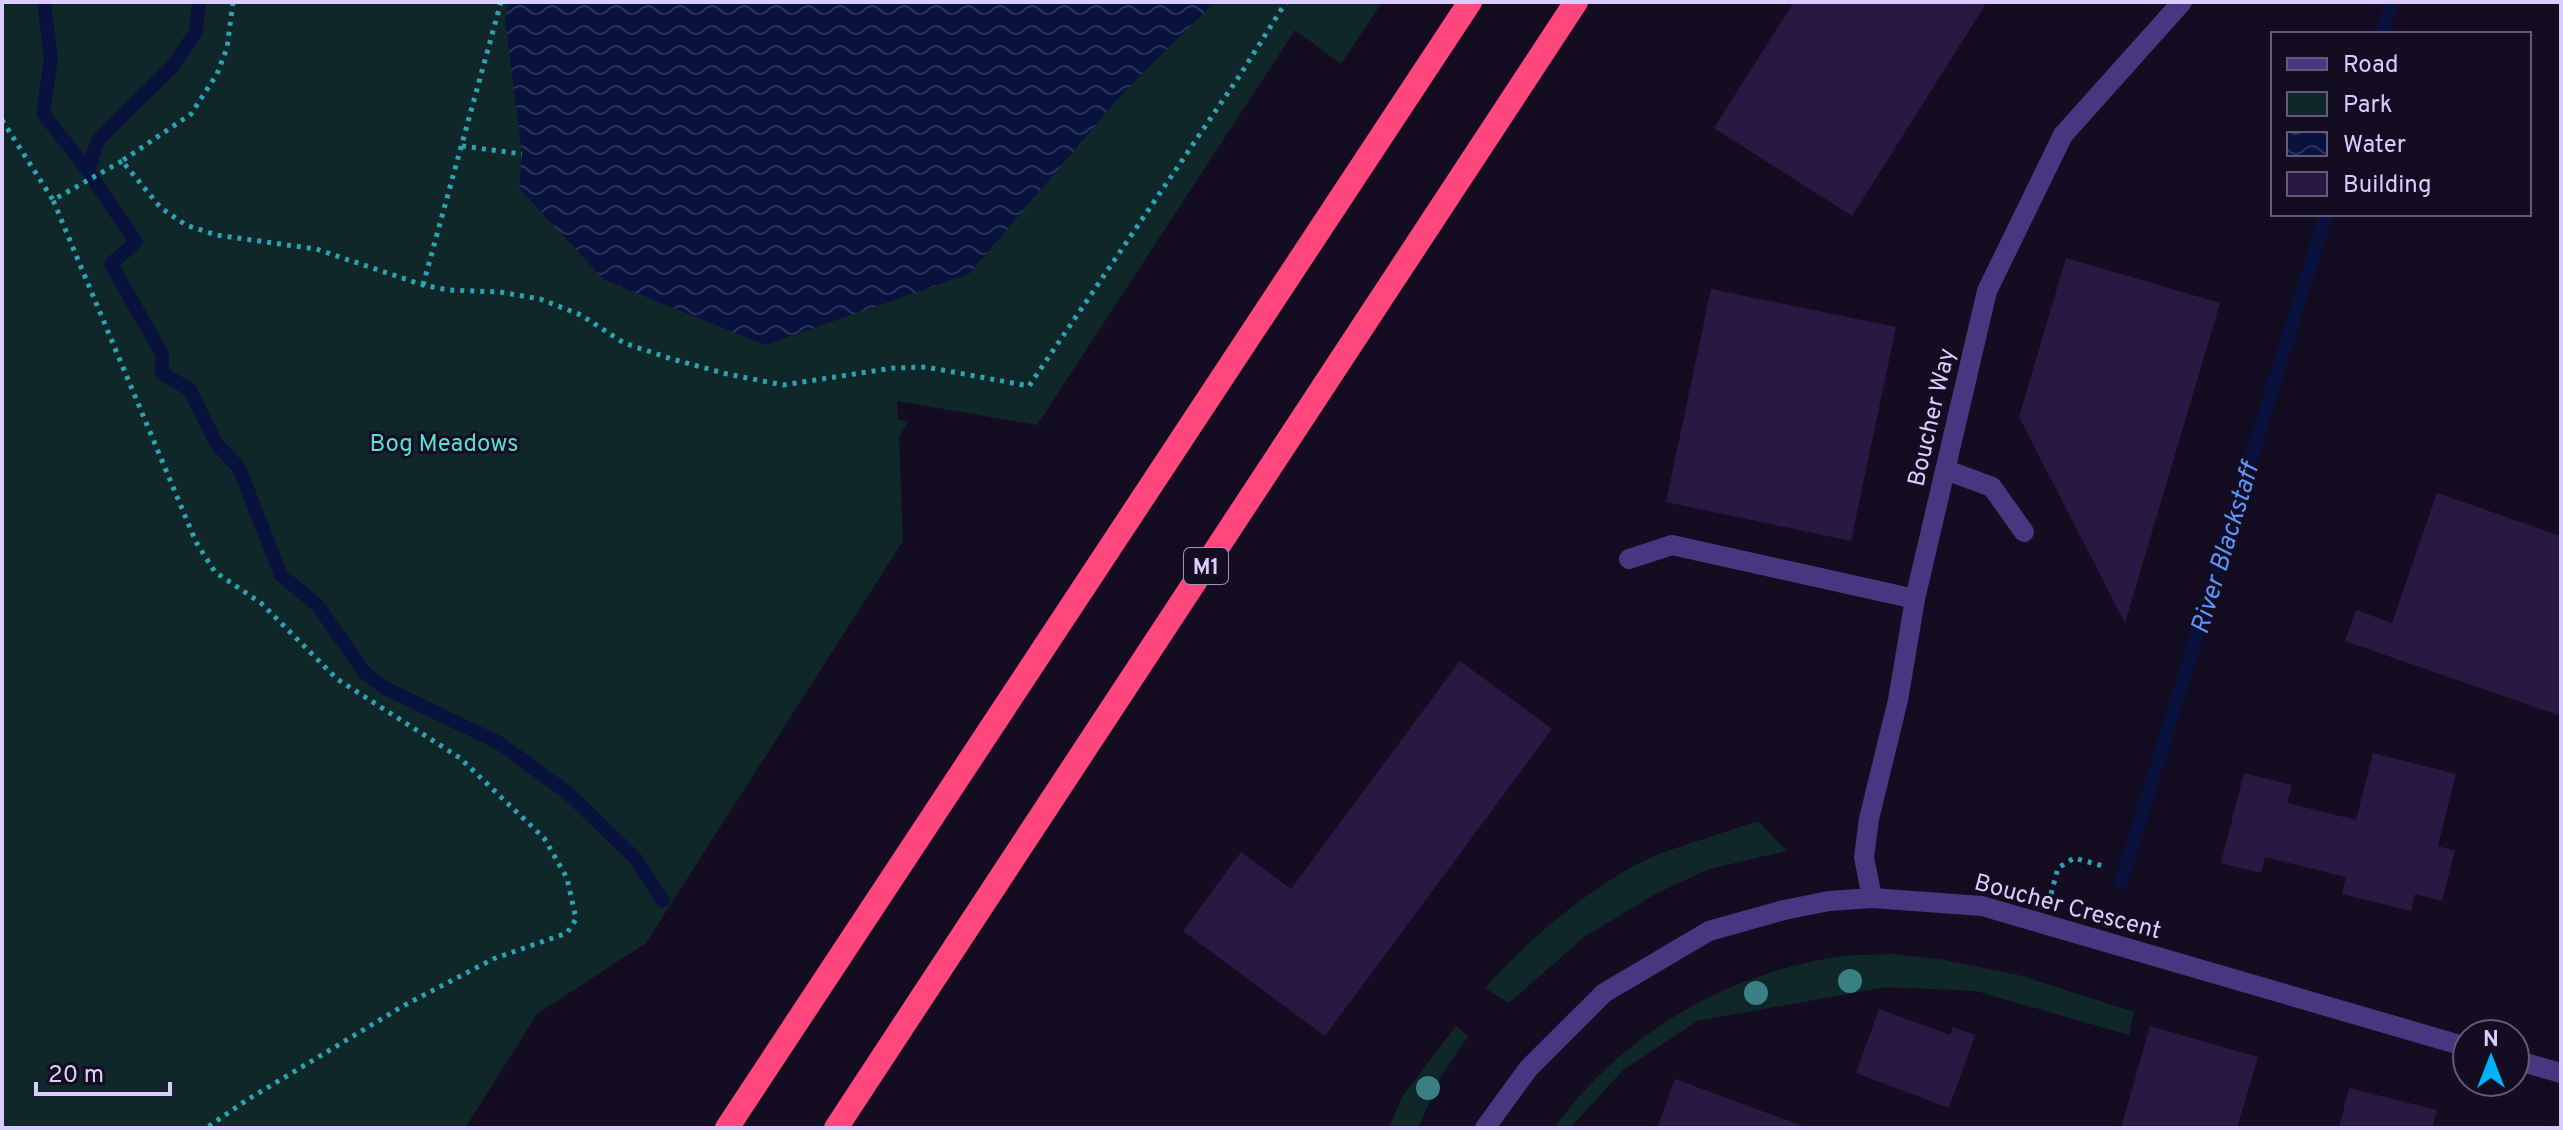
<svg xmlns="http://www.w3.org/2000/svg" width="2563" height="1130" font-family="Overpass,sans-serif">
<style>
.green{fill:#10272a}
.water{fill:url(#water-waves)}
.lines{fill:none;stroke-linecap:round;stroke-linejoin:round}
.stream{stroke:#09123d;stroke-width:14}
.building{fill:#281942}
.path{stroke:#2da2b2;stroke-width:5;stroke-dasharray:4 6;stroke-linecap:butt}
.lane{stroke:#473780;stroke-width:20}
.street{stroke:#473780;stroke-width:20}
.highway{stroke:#ff477e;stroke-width:24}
.tree{fill:#398085}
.labels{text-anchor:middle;stroke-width:6;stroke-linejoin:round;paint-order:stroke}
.shield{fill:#140d21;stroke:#9f93bc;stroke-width:2}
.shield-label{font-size:22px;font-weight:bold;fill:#dbccff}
.street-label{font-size:24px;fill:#dbccff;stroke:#140d21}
.park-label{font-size:24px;fill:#58dfd6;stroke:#140d21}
.water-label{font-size:26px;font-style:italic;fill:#5a95ff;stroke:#140d21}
</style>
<defs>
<pattern id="water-waves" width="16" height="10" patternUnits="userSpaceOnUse" patternTransform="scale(2)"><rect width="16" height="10" fill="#09123d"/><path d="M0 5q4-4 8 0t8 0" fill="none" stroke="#2c335a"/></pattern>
</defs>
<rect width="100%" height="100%" fill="#140d21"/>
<g class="green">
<polygon points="2,2 1382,2 1341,64 1295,30 1037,425 897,401 898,419 908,422 899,437 903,541 646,943 537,1014 465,1128 2,1128"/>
<path d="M1758,821l29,30 -78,18 -52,24 -73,44 -75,66 -24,-15c43,-49 114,-109 174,-134 33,-12 67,-22 99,-33z"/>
<path d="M1892,954l53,6 77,16 112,36 -5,23 -153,-44 -90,-4 -189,34 -74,49 -53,58h-16c67,-92 164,-150 276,-170 20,-4 42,-3 62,-4z"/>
<polygon points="1456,1026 1468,1036 1440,1078 1418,1128 1389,1128 1402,1097"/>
</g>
<polygon class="water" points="509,2 1215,2 1123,93 969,274 765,345 604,280 519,188 522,154 505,19"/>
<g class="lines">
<g class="stream">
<polyline points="44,2 51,59 43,113 88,171"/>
<polyline points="199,2 196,32 172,67 98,140 88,171 136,242 111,264 162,354 162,373 190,390 216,443 239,468 281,575 318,606 365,673 385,688 499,743 568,793 635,858 663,901"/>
<polyline points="2382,34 2392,2"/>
<polyline points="2121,882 2326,214"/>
</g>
</g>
<g class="building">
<polygon points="1794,2 1987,2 1852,216 1714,128"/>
<polygon points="2066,258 2220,303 2125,623 2019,417"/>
<polygon points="1711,289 1896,327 1851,541 1666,502"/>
<polygon points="2437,493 2561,536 2561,716 2345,641 2356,610 2392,623"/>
<polygon points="1460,661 1552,729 1325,1036 1183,931 1241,852 1291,889"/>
<polygon points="2373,753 2456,774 2438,846 2455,851 2442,901 2415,894 2411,911 2342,894 2346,877 2265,857 2261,873 2221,863 2244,773 2292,785 2287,803 2356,820"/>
<polygon points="1879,1009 1950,1035 1953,1027 1975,1035 1949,1108 1856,1073"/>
<polygon points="2150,1026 2258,1057 2237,1128 2121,1128"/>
<polygon points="1675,1079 1808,1128 1657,1128"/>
<polygon points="2349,1088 2437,1110 2432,1128 2339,1128"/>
</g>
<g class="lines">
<g class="path">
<polyline points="233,2 227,48 217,74 191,114 122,161 161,208 186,225 216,235 316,249 423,285 448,290 500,292 540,299 581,315 624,343 672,359 727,374 783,385 893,368 926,367 1029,386 1240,75 1286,2"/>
<polyline points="2,120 53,200"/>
<polyline points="462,146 522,154"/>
<polyline points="122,161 53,200 196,542 215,572 261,603 337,679 460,758 544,838 567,878 576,919 567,933 493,959 403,1006 247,1100 206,1128"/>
<polyline points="423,285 501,2"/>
<polyline points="2051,894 2058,868 2074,858 2103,866"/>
</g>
<g class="lane">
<polyline points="1946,470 1992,487 2024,532"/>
<polyline points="1629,559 1672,545 1915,599"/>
</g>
<g class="street">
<polyline points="1872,898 1864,857 1869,819 1898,700 1915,599 1987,291 2063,135 2182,2"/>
<polyline points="2515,1060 2561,1073"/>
<polyline points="1485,1128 1528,1069 1604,993 1709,931 1784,910 1829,901 1872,898 1982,906 2467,1047"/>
</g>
<g class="highway">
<polyline points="727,1128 1470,2"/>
<polyline points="836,1128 1576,2"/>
</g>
</g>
<g class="tree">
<circle cx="1850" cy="981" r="12"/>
<circle cx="1756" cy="993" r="12"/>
<circle cx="1428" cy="1088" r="12"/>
</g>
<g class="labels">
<rect class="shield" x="1184" y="548" width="44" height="36" rx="6"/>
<g class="shield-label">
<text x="1206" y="574">M1</text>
</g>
<g class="street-label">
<text transform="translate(1931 417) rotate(-77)" y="8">Boucher Way</text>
<text transform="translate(2068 906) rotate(15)" y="8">Boucher Crescent</text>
</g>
<g class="park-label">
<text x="444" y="451">Bog Meadows</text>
</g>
<g class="water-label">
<text transform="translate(2224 548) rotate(-73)" y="9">River Blackstaff</text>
</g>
</g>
<rect width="2563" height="1130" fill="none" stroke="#dbccff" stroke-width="8"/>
<rect x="2271" y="32" width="260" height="184" fill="#140d21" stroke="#64597a" stroke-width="2"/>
<rect x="2287" y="58" width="40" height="12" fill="#473780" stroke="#64597a" stroke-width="2"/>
<text x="2343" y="72" font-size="24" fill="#dbccff">Road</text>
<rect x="2287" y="92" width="40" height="24" fill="#10272a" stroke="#64597a" stroke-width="2"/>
<text x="2343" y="112" font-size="24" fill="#dbccff">Park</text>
<rect x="2287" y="132" width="40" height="24" fill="url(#water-waves)" stroke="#64597a" stroke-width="2"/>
<text x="2343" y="152" font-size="24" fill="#dbccff">Water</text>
<rect x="2287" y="172" width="40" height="24" fill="#281942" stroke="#64597a" stroke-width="2"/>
<text x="2343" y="192" font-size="24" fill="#dbccff">Building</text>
<g transform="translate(2491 1058)"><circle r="38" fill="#140d21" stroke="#64597a" stroke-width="2"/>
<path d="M0-6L14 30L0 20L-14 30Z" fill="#00b2f7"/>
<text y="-12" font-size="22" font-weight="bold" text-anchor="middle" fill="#dbccff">N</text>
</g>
<path d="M36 1082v12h134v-12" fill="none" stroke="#dbccff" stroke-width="4"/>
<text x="48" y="1082" font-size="24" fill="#dbccff" stroke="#140d21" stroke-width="6" paint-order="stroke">20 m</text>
</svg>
